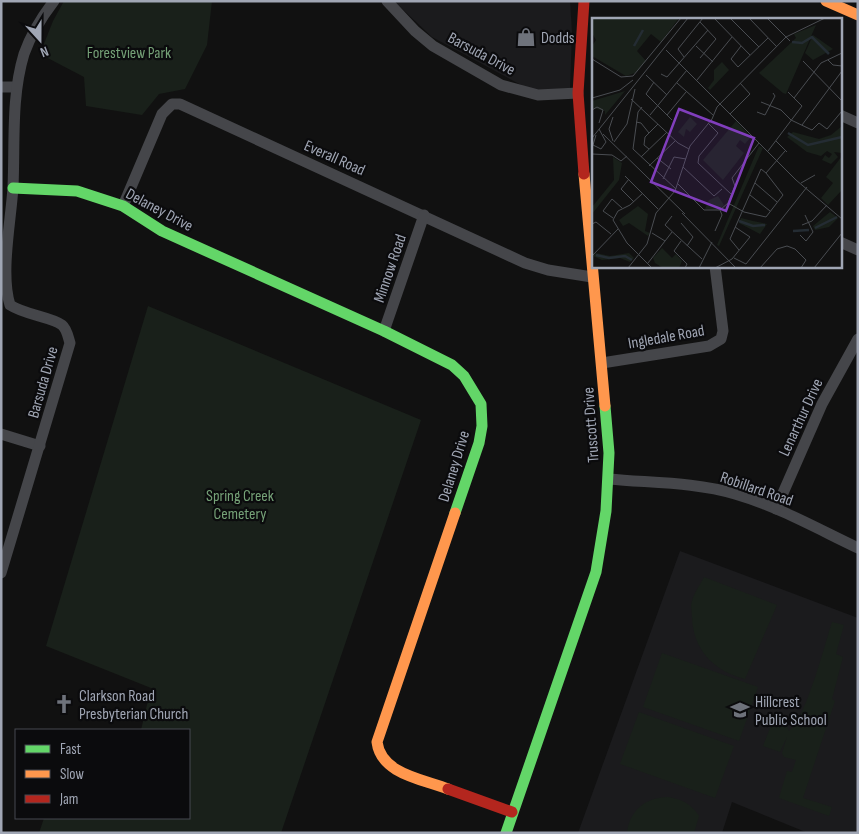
<svg xmlns="http://www.w3.org/2000/svg" width="859" height="834" font-family="'Sofia Sans Condensed',sans-serif">
<style>
.built{fill:#1b1b1d}
.green{fill:#19201a}
.lines{fill:none;stroke-linecap:round;stroke-linejoin:round}
.street{stroke:#45464a;stroke-width:11}
.fast{stroke:#63d668;stroke-width:11}
.slow{stroke:#ff974d;stroke-width:11}
.jam{stroke:#b3261e;stroke-width:11}
.labels{text-anchor:middle;stroke-width:4.5;stroke-linejoin:round;paint-order:stroke}
.poi-label{font-size:16px;fill:#a0a6b4;stroke:#0b0b0d;text-anchor:start}
.park-label{font-size:16px;fill:#75a177;stroke:#0b0b0d}
.street-label{font-size:16px;fill:#a0a6b4;stroke:#0b0b0d}
.inset-river{fill:none;stroke:#242c33;stroke-width:2.5}
.inset-road{fill:none;stroke:#4a4d52;stroke-width:1}
.view{fill:#813ebd;fill-opacity:0.15;stroke:#813ebd;stroke-width:2.5}
.inset-edge{fill:none;stroke:#a0a6b4;stroke-width:2.5}
</style>
<rect width="100%" height="100%" fill="#111"/>
<g class="built">
<polygon points="394,1 570,1 572,32 570,88 538,91 523,86 432,37"/>
<polygon points="680,551 858,618 857,833 808,833 732,802 722,833 578,833"/>
</g>
<g class="green">
<polygon points="64,1 212,1 207,45 185,89 159,94 142,115 86,106 84,77 40,54 53,21"/>
<polygon points="148,306 421,420 281,833 39,833 44,818 189,818 189,730 141,730 151,688 46,646"/>
<path d="M704,577l73,28 -32,74c-32,-8 -52,-30 -53,-62 0,-5 -2,-11 0,-16 2,-8 8,-16 12,-24z"/>
<path d="M832,622l12,3 -8,29 7,3 -11,42 3,2 -32,97 29,9 -3,9 -50,-18 8,-27 5,1 4,-12 -12,-3 -2,-4 5,-16 -7,15 -17,-6 9,-23 15,4 2,4c16,-10 36,-87 43,-109z"/>
<polygon points="662,653 758,687 739,741 643,707"/>
<polygon points="639,712 734,746 715,798 620,764"/>
<path d="M668,797c14,2 23,7 31,19l-5,17h-67c2,-22 19,-36 41,-36z"/>
</g>
<g class="lines">
<g class="street">
<polyline points="387,1 415,31 433,46 501,85 538,95 578,93"/>
<polyline points="1,87 16,87"/>
<polyline points="840,115 858,123"/>
<polyline points="123,206 162,114 172,104 180,104 525,263 548,270 592,277"/>
<polyline points="840,242 858,250"/>
<polyline points="384,331 424,215"/>
<polyline points="602,363 709,346 721,339 723,331 715,266"/>
<polyline points="1,434 40,446"/>
<path d="M609,479c41,4 86,3 126,15 42,12 83,35 123,54"/>
<polyline points="776,509 822,404 858,339"/>
<path d="M1,573l69,-230c-2,-6 -3,-14 -8,-18 -10,-8 -37,-10 -52,-20 -10,-31 1,-84 3,-118 2,-44 -2,-90 11,-133 7,-20 17,-36 30,-53"/>
</g>
<g class="fast">
<polyline points="13,188 77,191 123,206 162,231 384,331 452,365 464,376 481,404 482,426 479,443 455,513"/>
<polyline points="506,833 596,572 606,511 609,453 605,406"/>
</g>
<g class="slow">
<polyline points="826,1 858,15"/>
<polyline points="584,174 605,406"/>
<path d="M448,789c-26,-10 -67,-15 -71,-47l78,-229"/>
</g>
<g class="jam">
<polyline points="584,1 578,93 584,174"/>
<polyline points="448,789 512,812"/>
</g>
</g>
<defs>
<g id="shop-bare" transform="scale(1.5)"><path d="M-5-2.5h2.3a2.7 3.5 0 0 1 5.4 0H5L5.5 6h-11ZM-1.5-2.5h3a1.5 2.3 0 0 0-3 0Z" fill="#6e727b" stroke="#0b0b0d" stroke-width="2.5" paint-order="stroke"/></g>
<g id="church-bare" transform="scale(1.5)"><path d="M-1.2-6h2.4v3.5h3.3v2.4h-3.3V6h-2.4V-.1h-3.3v-2.4h3.3Z" fill="#6e727b" stroke="#0b0b0d" stroke-width="2.5" paint-order="stroke"/></g>
<g id="school-bare" transform="scale(1.5)"><path d="M0-5L7-2L0 1L-7-2ZM-4 1L0 2.5L4 1V4Q0 6-4 4Z" fill="#6e727b" stroke="#0b0b0d" stroke-width="2.5" paint-order="stroke"/></g>
</defs>
<g fill-rule="evenodd">
<use href="#shop-bare" x="526" y="37"/>
<use href="#church-bare" x="64" y="704"/>
<use href="#school-bare" x="740" y="710"/>
</g>
<g class="labels">
<g class="poi-label">
<text x="541" y="43">Dodds</text>
<text x="79" y="701">Clarkson Road<tspan x="79" dy="18">Presbyterian Church</tspan></text>
<text x="755" y="707">Hillcrest<tspan x="755" dy="18">Public School</tspan></text>
</g>
<g class="park-label">
<text x="129" y="58">Forestview Park</text>
<text x="240" y="501">Spring Creek<tspan x="240" dy="18">Cemetery</tspan></text>
</g>
<g class="street-label">
<text transform="translate(482 53) rotate(28)" y="6">Barsuda Drive</text>
<text transform="translate(335 157) rotate(24)" y="6">Everall Road</text>
<text transform="translate(160 209) rotate(28)" y="6">Delaney Drive</text>
<text transform="translate(389 268) rotate(-71)" y="6">Minnow Road</text>
<text transform="translate(666 336) rotate(-10)" y="6">Ingledale Road</text>
<text transform="translate(42 382) rotate(-74)" y="6">Barsuda Drive</text>
<text transform="translate(800 417) rotate(-65)" y="6">Lenarthur Drive</text>
<text transform="translate(590 425) rotate(-94)" y="6">Truscott Drive</text>
<text transform="translate(453 466) rotate(-73)" y="6">Delaney Drive</text>
<text transform="translate(757 488) rotate(19)" y="6">Robillard Road</text>
</g>
</g>
<g transform="translate(592 18)">
<rect width="250" height="250" fill="#111"/>
<path d="M0,0h87l-18,24 -10,-8 -14,17 9,10 -11,12 -9,3 -34,-20v-10l4,-6 -4,-7zM224,7l-30,69 -3,-1 -24,-20 37,-35 -2,-4zM221,17l20,14 -20,11 -8,-7zM130,44l7,8 -19,20 -2,-2 6,-8v-10zM33,73l-20,24v-4l-13,-3v-7zM98,99l7,7 -7,8 -4,-3 -2,8 -6,-5zM144,103l15,16 -6,7 -5,-4 -4,6 8,7 -21,27 -20,-20zM250,108v27l-8,-1 4,5 -7,7 -9,-4 3,-5 4,3 3,-4 -5,-3 -6,5 -14,-4 -20,-15 6,-5 26,7 12,-4zM167,128l4,2 -44,98 -2,-1zM250,138v34l-14,15 -7,-7 12,-15 -7,-6zM21,139l9,6 -3,17 -27,34v-7l22,-27zM126,178l6,9 -5,5 -14,-1 4,-9zM46,188l10,8 -3,17 5,2 -2,3 -19,-13 -6,3 -4,-6zM238,194l8,6 -9,9 -14,3 -2,-4zM149,200l12,3 14,3 -7,10 -21,-11zM70,230l10,10 4,-4 6,7 -3,7h-16l-8,-5 -2,-5zM4,235l14,3 19,-3 5,5 -4,4 -10,-4 -18,2 -9,-4z" fill="#19201a"/>
<path class="inset-river" d="M200,24l10,1 10,-6 17,17M42,28l9,-16M196,115l20,12 34,-8M147,203l14,5 12,-1M223,210l22,-11M201,213l16,-1M4,237l13,3 16,-2 7,4"/>
<path class="inset-road" d="M122,0l36,37M138,0l29,29M157,0l28,29M175,0l23,23M108,4l16,17 -16,19M104,28l17,16M149,28l-10,13 7,8 30,-29M74,32l130,130 46,39M92,39l-6,-8 25,-31M0,41l29,18 12,-1 48,-58M236,42l5,5 9,1M211,43l39,40M69,56l6,3 41,-47M54,57l21,20M105,62l35,-43M62,64l-8,12 26,26M85,65l36,32M0,80l28,-8 13,-10M202,80l27,-35 21,-10M39,81l47,44 11,6M169,84l20,8 10,10 21,10 7,-7 8,6 15,-18M50,89l-4,5 -5,37 43,40M0,92l5,-3 6,3 -4,13M165,94l8,3 10,-19 -2,-3M138,96l20,-20 -10,-11M58,97l37,-45M75,97l19,-23M21,99l-4,12 4,12M44,104l5,1 8,10M116,105l10,10 -19,23 -1,7 33,31M210,107l40,-54M11,116l82,80M4,117l-3,10 8,4 5,-7 -7,-13M0,120l96,-120M184,123l11,11M22,124l13,-18 8,-35M57,131l-5,-4 1,-8 13,-13M176,133l34,-45 -14,-14M0,136l20,1 9,6 6,-5M49,139l26,-25M65,140l14,11M57,148l26,-25M91,149l31,29 8,-7M174,155l19,-22M33,158l33,33M37,161l-8,10 13,13M71,161l11,-22 12,2M163,165l22,19M209,165l14,-8M86,166l26,26h16l8,-7 7,-17 -3,-8 27,-35M51,175l-13,12 -12,6 -5,9 14,23 25,25M158,177l20,16M136,185l16,9 22,5 17,-22 -17,-22M90,195l54,55M80,198l-7,9 37,34M21,200l-10,-7 9,-12 10,9M89,205l12,14 -6,9M0,206l4,-2 15,12M210,207l10,-4 15,-16M123,213l7,-16 -2,-5M60,215l13,8M208,217l6,6 7,-9 -8,-17M89,223l-7,10 13,13 -2,4M147,232l-9,-11 31,-70 5,4M0,238l26,-27M142,240l12,6 61,-77M56,245l24,-31M36,250l19,-24 9,-31 19,-22 15,-45 22,-27 5,-12 69,-70 39,-19M107,250l13,-26M123,250l17,-9 18,-22 -15,-10M168,250l17,-19 10,-3 8,3 11,11 -5,8M222,250l28,-35"/>
<path class="view" d="M87,91l75,29 -28,73 -75,-29z"/>
<rect width="250" height="250" class="inset-edge"/>
</g>
<rect width="859" height="834" fill="none" stroke="#a0a6b4" stroke-width="5"/>
<rect x="15" y="729" width="175" height="90" fill="#0b0b0d" stroke="#474950"/>
<rect x="25" y="745" width="25" height="8" fill="#63d668" stroke="#474950"/>
<text x="60" y="754" font-size="15" fill="#a0a6b4">Fast</text>
<rect x="25" y="770" width="25" height="8" fill="#ff974d" stroke="#474950"/>
<text x="60" y="779" font-size="15" fill="#a0a6b4">Slow</text>
<rect x="25" y="795" width="25" height="8" fill="#b3261e" stroke="#474950"/>
<text x="60" y="804" font-size="15" fill="#a0a6b4">Jam</text>
<g transform="translate(40 40) rotate(159)" stroke="#0b0b0d" stroke-width="4" paint-order="stroke">
<path d="M0-4L9 19L0 12L-9 19Z" fill="#a0a6b4"/>
<text y="-8" font-size="14" font-weight="bold" text-anchor="middle" fill="#a0a6b4">N</text>
</g>
</svg>
